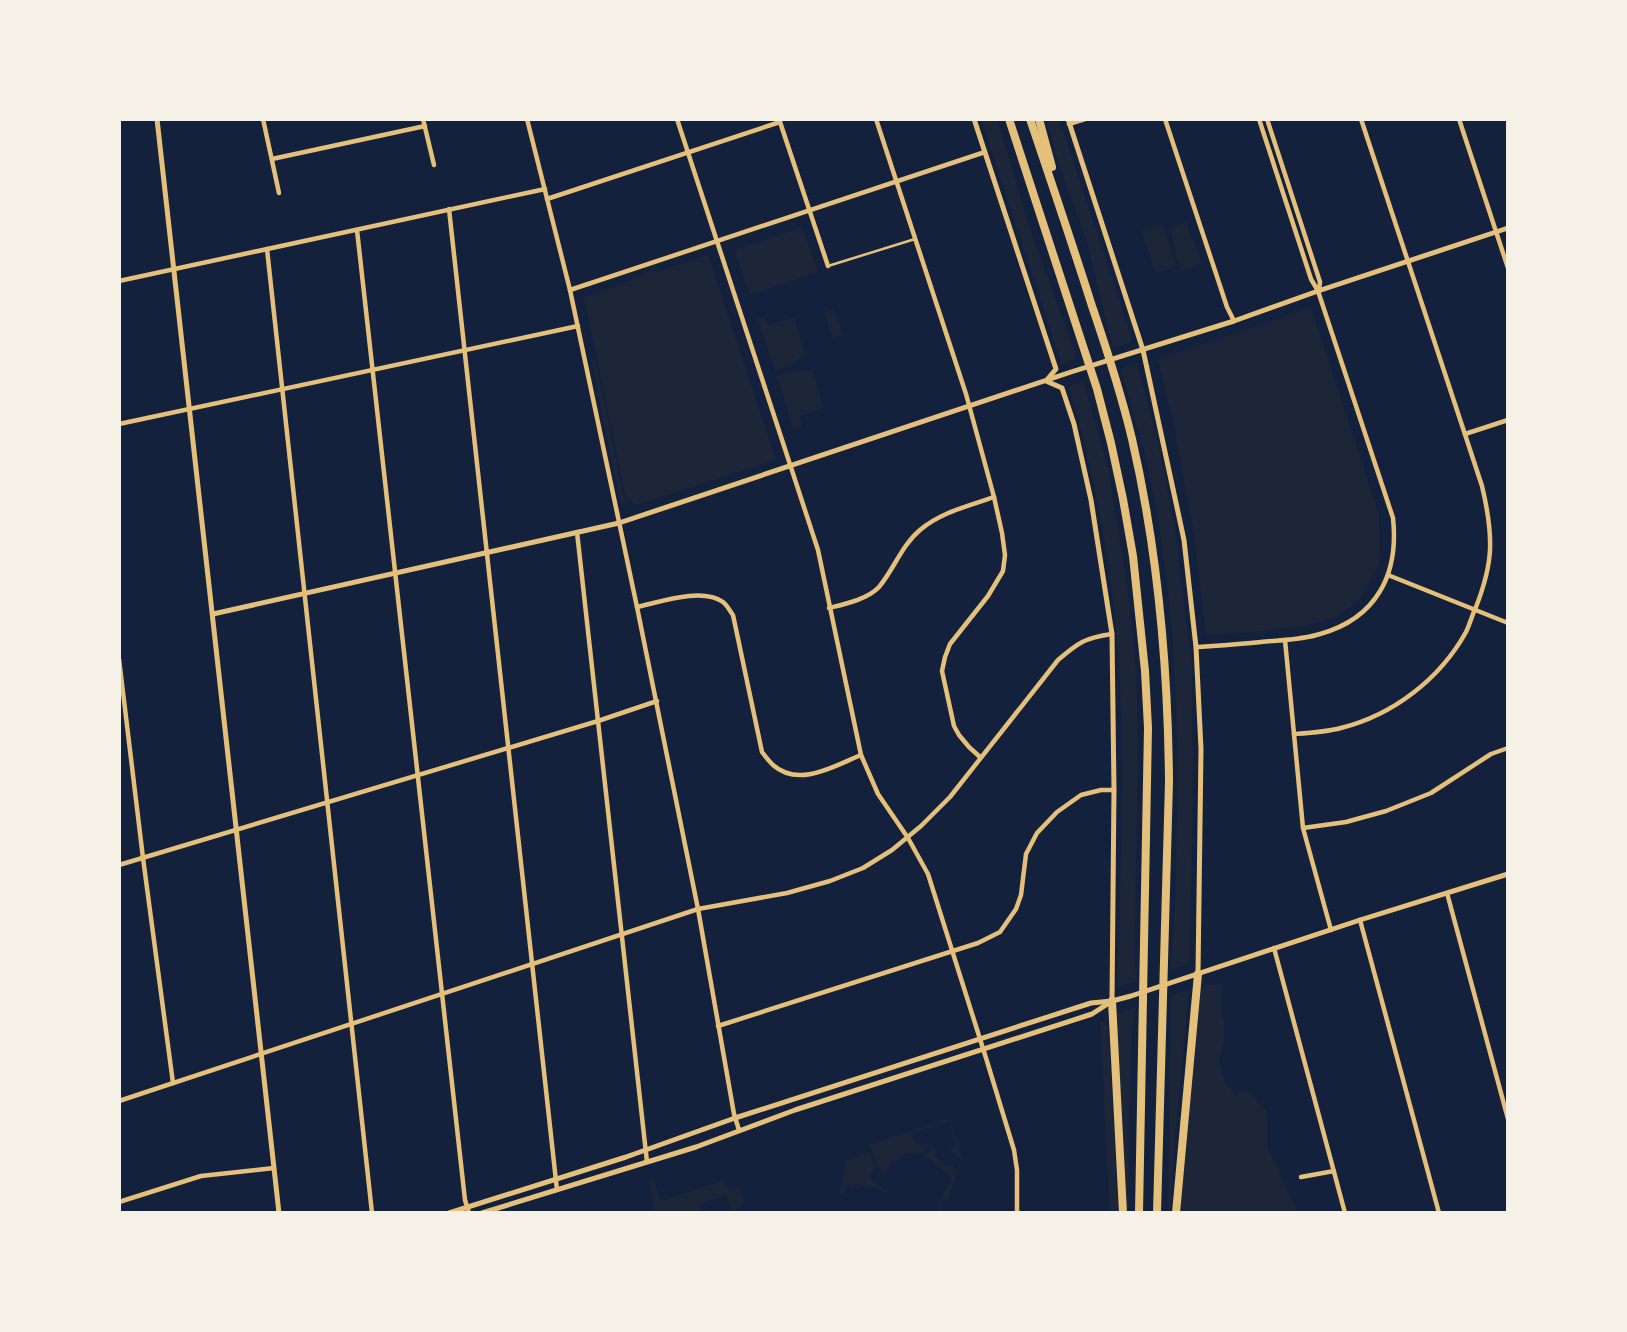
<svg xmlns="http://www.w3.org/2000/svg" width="1627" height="1332" font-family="Inter,sans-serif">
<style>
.green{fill:#1d2539}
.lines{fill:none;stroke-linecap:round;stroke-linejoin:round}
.service{stroke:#e5c07b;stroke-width:2.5}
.minor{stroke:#e5c07b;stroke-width:4.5}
.tertiary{stroke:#e5c07b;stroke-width:5}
.motorway{stroke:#e5c07b;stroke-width:8}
</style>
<rect width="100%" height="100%" fill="#14213d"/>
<g class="green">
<polygon points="981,119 997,119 1029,225 1077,359 1062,364"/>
<polygon points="1046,119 1059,119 1133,342 1113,348 1086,239 1058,162"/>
<polygon points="1186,222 1192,240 1194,239 1202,264 1181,271 1173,246 1175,245 1169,228"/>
<polygon points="1162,224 1176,266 1156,273 1142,231"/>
<polygon points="802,227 818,272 750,295 735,250"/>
<polygon points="708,255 776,460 636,505 629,498 626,498 584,297 633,280 632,277 654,270 654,272 635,279"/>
<polygon points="1311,308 1379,514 1380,562 1361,598 1337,617 1304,626 1245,633 1206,635 1194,534 1174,427 1158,359"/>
<polygon points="834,309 843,335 833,339 824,312"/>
<polygon points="765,317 768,325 794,317 806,355 798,358 794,364 775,371 757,319"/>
<polygon points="595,359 625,503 621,504 617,484 618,484 616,482 597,390 599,389 597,387 591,360"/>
<path d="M1137,363l21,80 16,80 18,146 1,136 -4,158 -19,7c5,-46 6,-92 7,-139 3,-118 -3,-238 -27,-354 -8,-37 -19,-73 -29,-108z"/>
<polygon points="796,370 804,372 812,370 824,408 799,416 802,426 793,428 777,376"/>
<path d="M1083,381l25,87 15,91 9,67 5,62 1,77 -4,194 3,22 -20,6c3,-106 9,-213 2,-319 -6,-95 -23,-191 -50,-282z"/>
<polygon points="1222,984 1221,1011 1225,1027 1223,1045 1219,1059 1224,1080 1235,1095 1247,1090 1266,1111 1268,1126 1267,1146 1298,1213 1179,1213 1198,988 1206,985"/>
<polygon points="1189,990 1177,1114 1170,1213 1168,1213 1171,996"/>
<polygon points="1136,1008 1132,1027 1131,1050 1128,1213 1126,1213 1115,1014"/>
<polygon points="1101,1021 1108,1028 1118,1213 1110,1213 1100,1022"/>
<path d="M950,1118l13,43h-1l-12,-11 6,-3 -7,-26 -37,12 4,11 7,-1 7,3 -10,9c-14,-5 -16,-1 -25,8h-3l-4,4 -3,7 -7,-6 -6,-16 -4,-7z"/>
<path d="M932,1148l7,4 -6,2 13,12 6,-2 2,3 -3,4 2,2 4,-5c0,12 -7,21 -9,32l-7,2v11h-3l2,-13 12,-21 -21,-19 -8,-4z"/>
<polygon points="868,1153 870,1154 875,1168 870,1175 871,1180 890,1193 881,1192 881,1190 855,1184 854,1186 846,1185 844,1194 840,1193 846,1160"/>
<polygon points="654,1179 661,1201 724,1180 728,1190 739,1187 744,1202 733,1213 718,1213 731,1209 726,1195 698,1204 701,1213 654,1213 650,1180"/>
</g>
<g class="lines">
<polyline class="service" points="828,266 915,239"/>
<g class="minor">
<polyline points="263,119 279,193"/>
<polyline points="423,119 434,165"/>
<polyline points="527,119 570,290 637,607 698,909 734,1114 739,1130"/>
<polyline points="677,119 818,550 861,755 878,794 908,838 928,874 986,1058 1014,1150 1017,1170 1017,1213"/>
<polyline points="779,119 828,266"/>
<polyline points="876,119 966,394 994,497 1002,533 1005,555 1003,571 988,596 950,644 945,657 942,671 954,726 959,735 969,747 980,757"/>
<polyline points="1165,119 1227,307 1234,321"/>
<polyline points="1267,119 1320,282 1319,290"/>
<polyline points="1459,119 1508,268"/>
<polyline points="1069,124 1085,119"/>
<polyline points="272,159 425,126"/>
<polyline points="547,199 780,122"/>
<polyline points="449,209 557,1190"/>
<polyline points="357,230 465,1200 469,1213"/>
<polyline points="267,249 372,1213"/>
<polyline points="119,281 545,189"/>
<polyline points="570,290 985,152"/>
<polyline points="119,424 578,326"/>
<polyline points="1465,434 1508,420"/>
<polyline points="577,532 647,1162"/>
<polyline points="1388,575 1508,623"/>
<path d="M637,607c23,-5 65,-20 86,-5 4,3 7,9 10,13l29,137c3,4 7,9 11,13 26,23 61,1 88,-10"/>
<path d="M829,608c16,-4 39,-9 50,-21 15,-18 23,-42 41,-57 21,-18 49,-24 74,-33"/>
<polyline points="1285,640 1303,828 1331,930"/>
<path d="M1196,647c22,-1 44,-3 65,-5 20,-2 41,-2 59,-8 57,-16 79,-60 73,-116l-75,-227 -7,-12 -52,-160"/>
<polyline points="119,659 143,858 173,1083"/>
<path d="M1294,734c15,-1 32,-2 47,-6 52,-13 99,-49 125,-96 4,-8 6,-17 10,-25 7,-18 13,-37 14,-57 1,-22 -3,-43 -8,-64l-121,-367"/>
<polyline points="1303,828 1346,822 1386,811 1431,793 1491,754 1508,748"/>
<polyline points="119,865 598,721 657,701"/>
<polyline points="1447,893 1508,1119"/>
<polyline points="1360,920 1439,1213"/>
<polyline points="1274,948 1345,1213"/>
<polyline points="718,1026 978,943 1000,932 1016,909 1021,895 1026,854 1037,833 1057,812 1081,795 1101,790 1114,790"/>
<path d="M119,1101l579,-192 89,-16 43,-12 33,-13 29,-18 29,-24 29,-29 108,-137c21,-18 27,-22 54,-26"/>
<polyline points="1301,1177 1334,1171"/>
<polyline points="119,1202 201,1176 274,1168"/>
</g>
<g class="tertiary">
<polyline points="157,119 279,1213"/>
<polyline points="974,119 1056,369 1046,381 1062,388 1074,424 1091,500 1112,634 1114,790 1112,1001"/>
<polyline points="1068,119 1143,350 1184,540 1196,647 1201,749 1198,974"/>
<polyline points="213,614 619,523 1071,372 1234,321 1318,291 1508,228"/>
<polyline points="449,1213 626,1157 735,1118 1091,1003 1112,1001 1131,996 1360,920 1508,874"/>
<polyline points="482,1213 696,1147 795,1110 1092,1014 1112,1001"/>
</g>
<g class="motorway">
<polyline points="1009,119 1097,389 1111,443 1123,499 1133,556 1145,671 1148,728 1139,1213"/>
<path d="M1030,119c21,62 42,124 62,187 15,44 29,87 40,133 26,112 36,227 37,343l-12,431"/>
<polyline points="1039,119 1052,167"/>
<polyline points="1112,1001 1123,1213"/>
<polyline points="1176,1213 1198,974"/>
</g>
</g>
<rect width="1627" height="1332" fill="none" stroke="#f6f1e7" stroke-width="242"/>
</svg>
